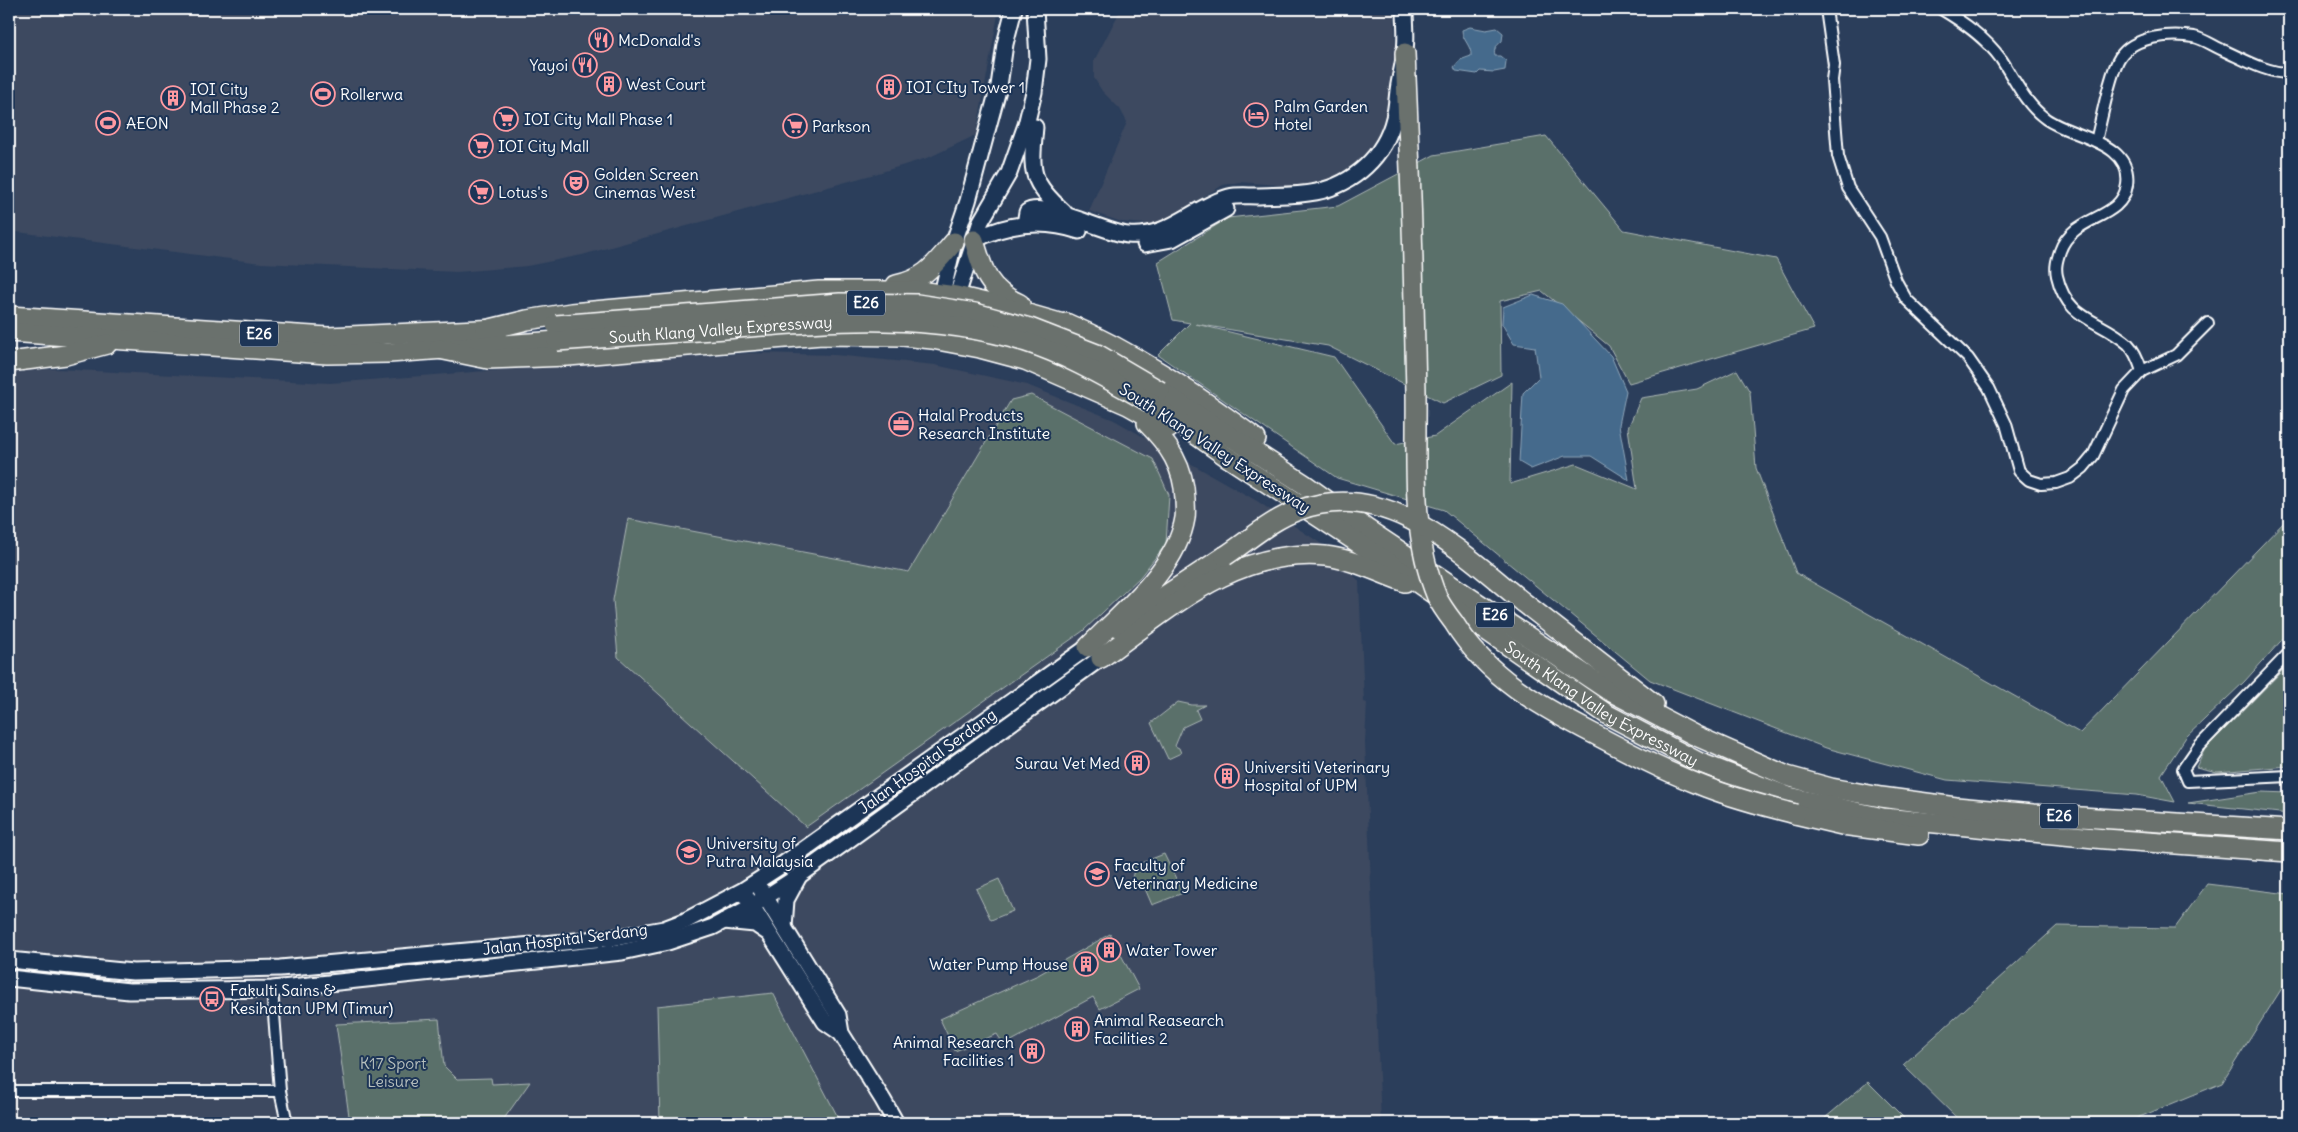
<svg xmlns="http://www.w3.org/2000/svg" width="2298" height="1132" font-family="Delius,sans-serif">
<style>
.built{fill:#3c4960}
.green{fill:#5a6f6b;stroke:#acb7b5}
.water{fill:#446b8c;stroke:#8fa6ba}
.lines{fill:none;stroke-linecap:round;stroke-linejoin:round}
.street-casing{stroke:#fff;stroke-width:14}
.secondary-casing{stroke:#fff;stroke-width:19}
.highway-casing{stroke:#fff;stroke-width:22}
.street{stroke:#1d3557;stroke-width:10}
.secondary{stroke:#1d3557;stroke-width:15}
.highway{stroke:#6a716d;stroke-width:19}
.highway-bridge-casing{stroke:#fff;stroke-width:22;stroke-linecap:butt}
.highway-bridge{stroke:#6a716d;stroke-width:19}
.labels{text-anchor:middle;stroke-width:4;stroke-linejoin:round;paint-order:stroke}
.shield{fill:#1d3557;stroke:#bbc2cd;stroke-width:1}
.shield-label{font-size:15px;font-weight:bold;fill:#fff}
.poi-label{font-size:16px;fill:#fff;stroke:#1d3557;text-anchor:start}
.street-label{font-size:16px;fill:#fff;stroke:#1d3557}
.park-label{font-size:16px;fill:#b5bebc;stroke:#1d3557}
</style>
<rect width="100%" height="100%" fill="#2b3e5b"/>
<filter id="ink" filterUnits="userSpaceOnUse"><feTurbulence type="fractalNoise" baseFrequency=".02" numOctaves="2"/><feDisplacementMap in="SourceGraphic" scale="10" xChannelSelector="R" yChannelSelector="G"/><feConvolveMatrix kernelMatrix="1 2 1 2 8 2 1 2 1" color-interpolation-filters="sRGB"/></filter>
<g filter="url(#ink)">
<g class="built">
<polygon points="9,9 999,9 976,135 930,157 875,174 582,255 527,266 457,272 261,263 9,231"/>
<polygon points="1121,9 1394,9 1397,69 1386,126 1367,158 1349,171 1328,181 1303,187 1240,182 1223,185 1156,225 1122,222 1089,211 1127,122 1120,109 1102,91 1094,78 1094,61"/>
<polygon points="751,353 835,355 935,365 1027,385 1114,420 1257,501 1323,545 1359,581 1364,702 1367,703 1365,742 1381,1123 9,1123 9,369 57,369 330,383 512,369"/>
</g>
<g class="green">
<polygon points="1546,136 1624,230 1776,259 1814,329 1629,383 1609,346 1542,291 1500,301 1501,375 1443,403 1328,346 1196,324 1334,357 1395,444 1435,436 1512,382 1510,484 1576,464 1637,489 1628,428 1641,398 1697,389 1737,370 1750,392 1756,468 1796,573 2080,733 2289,517 2289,632 2244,682 2186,737 2161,775 2175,802 2137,795 1947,780 1826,748 1650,680 1444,510 1337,478 1158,355 1190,323 1173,320 1158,262 1228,218 1338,206 1434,155"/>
<polygon points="1031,395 1153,459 1169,495 1166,544 1140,577 1083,631 806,827 618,657 613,600 628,519 909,572 1011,400"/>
<polygon points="2289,664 2289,766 2217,772 2196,767 2205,749"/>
<polygon points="1178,702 1192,705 1205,705 1196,710 1200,719 1183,727 1175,746 1179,748 1181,753 1168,759 1151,723"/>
<polygon points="2261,792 2289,793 2289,814 2188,803"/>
<polygon points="1164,854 1183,893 1152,905 1143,884 1135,886 1132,878 1134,870 1131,867"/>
<polygon points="999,879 1013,911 991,920 976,889"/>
<polygon points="2207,884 2289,894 2289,977 2222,1083 2125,1123 1962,1123 1903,1065 2057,926 2175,928"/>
<polygon points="1110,934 1139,989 1100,1009 1093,997 1004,1045 997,1034 955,1051 940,1019 1038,975"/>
<polygon points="773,993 841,1123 660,1123 657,1006"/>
<polygon points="439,1019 444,1066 457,1079 491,1078 492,1084 530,1082 501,1123 350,1123 336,1024"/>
<polygon points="1868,1082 1909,1123 1819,1123"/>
</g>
<g class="water">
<path d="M1470,27l16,3 11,-2 6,5 -1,8c-6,5 -9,8 -7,15h5l6,5 -1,9 -11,2 -14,-1 -3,3 -21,-3 -2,-4 6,-7 11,-4c1,-10 -9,-16 -9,-26z"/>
<polygon points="1533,295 1562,304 1611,356 1626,391 1619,425 1629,480 1591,456 1565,456 1531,469 1519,462 1523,393 1539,377 1535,347 1514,344 1502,324 1503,307"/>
</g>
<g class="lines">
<g class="street-casing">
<g id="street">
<polyline points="1826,9 1834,65 1832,80 1838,156 1848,188 1880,237 1896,281 1906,299 1968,358 1989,388 2006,424 2019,471 2029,480 2041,484 2056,483 2070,478 2083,468 2093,456 2124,390 2142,371 2176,355 2208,323"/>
<path d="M1941,9c22,13 44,28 60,50 14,21 24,45 45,60 27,19 87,22 81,66 -5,36 -54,29 -67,66 -3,9 -5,16 -3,25 10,45 43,43 71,68 7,7 11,18 14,27"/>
<path d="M2096,141c5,-19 14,-69 24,-84 14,-21 51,-24 74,-20 10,2 21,10 31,14 20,9 42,22 64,22"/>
<polyline points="2289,653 2199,746 2183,769 2188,781 2289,776"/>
<polyline points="272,989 280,1091 287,1123"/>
<polyline points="9,1091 280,1091"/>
</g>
</g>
<g class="secondary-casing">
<g id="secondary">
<path d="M1035,127c-4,44 -6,54 29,85"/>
<path d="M1034,223l-8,-5 1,-6c16,-12 78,21 101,23 40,4 65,-28 101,-38 8,-2 18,-1 27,-1 20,-1 40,0 60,-4 38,-8 69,-36 78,-74 3,-11 3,-23 5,-34 2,-11 5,-22 6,-34 2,-13 0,-28 0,-41"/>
<path d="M974,240c34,-17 70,-21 105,-9"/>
<polyline points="1145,244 1172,239 1226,209"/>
<polyline points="940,303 954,242 968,201 999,86 1005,44 1014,9"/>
<polyline points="954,305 981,221 1009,173 1026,125 1034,92 1038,59 1035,9"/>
<polyline points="761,890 838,1015 841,1033 883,1100 896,1123"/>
<polyline points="747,898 825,1022 841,1033"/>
<polyline points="724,921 755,924 767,932"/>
<polyline points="784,927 786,900 799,876"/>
<polyline points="9,960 133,972 280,968 619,937 664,929 685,921 742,891 779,867 1088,647"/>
<polyline points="9,978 129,991 272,989 622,952 668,942 713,927 752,906 800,875 1101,658"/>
</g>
</g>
<g class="highway-casing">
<g id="highway">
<polyline points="1405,53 1409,148"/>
<path d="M974,240c9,32 14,50 46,64"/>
<path d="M896,285c30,-6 39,-21 58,-43"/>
<polyline points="9,316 328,337 499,329"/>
<path d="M1066,323c68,29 131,72 190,116"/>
<polyline points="486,330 527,320 571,313 819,291 918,291 956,296 1003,307 1077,328"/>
<polyline points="9,332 327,354 389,353 557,341"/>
<polyline points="439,349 488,359 568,356 822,335 903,336 932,339 980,348 1025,360 1128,405 1169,428"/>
<polyline points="9,362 66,355 107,344"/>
<polyline points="1160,391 1304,484 1368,530 1608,690 1694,735 1787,776 1831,788 1881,797 1956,807 2033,814 2289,830"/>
<path id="s1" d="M1151,403l75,53 166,109 216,150 90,47 91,35 94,21 222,21 184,13"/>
<polyline points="1523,602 1654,704"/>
<polyline points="1118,627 1225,556"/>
<path d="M1088,647c34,-35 89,-78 97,-129 1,-6 0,-13 0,-19 -1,-32 -16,-54 -38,-76"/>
<path d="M1101,658c69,-49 133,-110 224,-102 28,3 54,17 80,26"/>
<polyline points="1795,814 1842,825 1919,835"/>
</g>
</g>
<use href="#street" class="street"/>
<use href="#secondary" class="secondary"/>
<use href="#highway" class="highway"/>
<g class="highway-bridge-casing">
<g id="highway-bridge">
<path d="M1409,148c4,81 5,162 7,244 1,69 -6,140 21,205 4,9 11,18 17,26 33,54 86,83 140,111 34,18 68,36 104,50 31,13 64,21 97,30"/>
<polyline points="556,325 840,303 917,304 975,313 1030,328 1097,354 1160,391"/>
<path id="s2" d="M557,341c56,-4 113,-8 169,-12 101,-8 202,-18 300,13 44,14 85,39 125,61"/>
<path d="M1225,556c23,-15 47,-37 74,-46 88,-32 161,41 224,92"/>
</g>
</g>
<use href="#highway-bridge" class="highway-bridge"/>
</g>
</g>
<defs>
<g id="restaurant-ring" transform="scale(1.25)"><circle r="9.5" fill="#1d3557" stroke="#ff9aa2" stroke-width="1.5"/><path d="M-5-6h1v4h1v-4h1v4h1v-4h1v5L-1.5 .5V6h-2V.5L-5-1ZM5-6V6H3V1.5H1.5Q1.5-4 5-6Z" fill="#ff9aa2"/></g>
<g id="building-ring" transform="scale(1.25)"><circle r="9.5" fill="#1d3557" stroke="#ff9aa2" stroke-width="1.5"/><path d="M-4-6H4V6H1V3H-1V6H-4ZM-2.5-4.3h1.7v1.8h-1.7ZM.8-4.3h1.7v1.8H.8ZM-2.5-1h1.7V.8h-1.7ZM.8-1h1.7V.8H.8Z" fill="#ff9aa2"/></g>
<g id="stadium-ring" transform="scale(1.25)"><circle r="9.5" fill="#1d3557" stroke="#ff9aa2" stroke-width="1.5"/><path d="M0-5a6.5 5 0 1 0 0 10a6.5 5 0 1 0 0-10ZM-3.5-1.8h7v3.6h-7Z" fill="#ff9aa2"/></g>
<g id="hotel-ring" transform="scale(1.25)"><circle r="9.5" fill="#1d3557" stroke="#ff9aa2" stroke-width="1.5"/><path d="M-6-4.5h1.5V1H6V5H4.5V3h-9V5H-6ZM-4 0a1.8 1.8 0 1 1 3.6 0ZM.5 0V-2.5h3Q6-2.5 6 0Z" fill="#ff9aa2"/></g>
<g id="supermarket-ring" transform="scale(1.25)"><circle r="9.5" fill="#1d3557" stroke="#ff9aa2" stroke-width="1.5"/><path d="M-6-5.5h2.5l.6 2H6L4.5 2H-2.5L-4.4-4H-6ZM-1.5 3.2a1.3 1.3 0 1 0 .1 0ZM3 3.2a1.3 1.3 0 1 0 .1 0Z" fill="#ff9aa2"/></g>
<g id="theatre-ring" transform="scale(1.25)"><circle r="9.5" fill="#1d3557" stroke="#ff9aa2" stroke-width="1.5"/><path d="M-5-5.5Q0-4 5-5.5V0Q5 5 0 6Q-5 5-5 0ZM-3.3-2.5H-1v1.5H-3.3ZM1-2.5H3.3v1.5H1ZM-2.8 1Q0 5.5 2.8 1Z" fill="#ff9aa2"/></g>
<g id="office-ring" transform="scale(1.25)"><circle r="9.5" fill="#1d3557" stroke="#ff9aa2" stroke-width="1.5"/><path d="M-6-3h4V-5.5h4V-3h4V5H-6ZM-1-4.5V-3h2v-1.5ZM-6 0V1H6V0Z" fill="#ff9aa2"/></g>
<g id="university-ring" transform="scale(1.25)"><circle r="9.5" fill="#1d3557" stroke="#ff9aa2" stroke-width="1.5"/><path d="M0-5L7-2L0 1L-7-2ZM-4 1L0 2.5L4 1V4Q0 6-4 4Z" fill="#ff9aa2"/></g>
<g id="bus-ring" transform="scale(1.25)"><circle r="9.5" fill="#1d3557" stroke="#ff9aa2" stroke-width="1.5"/><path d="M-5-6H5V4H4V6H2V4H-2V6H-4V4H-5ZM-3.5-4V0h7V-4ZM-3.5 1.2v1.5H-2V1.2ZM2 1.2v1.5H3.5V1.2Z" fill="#ff9aa2"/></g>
</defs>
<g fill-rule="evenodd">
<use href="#restaurant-ring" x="601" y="40"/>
<use href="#restaurant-ring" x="585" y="65"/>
<use href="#building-ring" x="609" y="84"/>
<use href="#building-ring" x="889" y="87"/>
<use href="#stadium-ring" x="323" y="94"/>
<use href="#building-ring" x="173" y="98"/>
<use href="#hotel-ring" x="1256" y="115"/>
<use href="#supermarket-ring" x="506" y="119"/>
<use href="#stadium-ring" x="108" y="123"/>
<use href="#supermarket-ring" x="795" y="126"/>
<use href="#supermarket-ring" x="481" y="146"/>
<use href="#theatre-ring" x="576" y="183"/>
<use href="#supermarket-ring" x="481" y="192"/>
<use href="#office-ring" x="901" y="424"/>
<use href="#building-ring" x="1137" y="763"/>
<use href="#building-ring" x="1227" y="776"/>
<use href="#university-ring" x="689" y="852"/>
<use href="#university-ring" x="1097" y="874"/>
<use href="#building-ring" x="1109" y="950"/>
<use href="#building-ring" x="1086" y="964"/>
<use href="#bus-ring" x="212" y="999"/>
<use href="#building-ring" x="1077" y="1029"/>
<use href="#building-ring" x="1032" y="1051"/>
</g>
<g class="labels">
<g class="shield">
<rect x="847" y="290.5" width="38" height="25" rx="4"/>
<rect x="240" y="321.5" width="38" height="25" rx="4"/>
<rect x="1476" y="602.5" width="38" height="25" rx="4"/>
<rect x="2040" y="803.5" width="38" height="25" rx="4"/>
</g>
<g class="shield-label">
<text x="866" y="308">E26</text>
<text x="259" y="339">E26</text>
<text x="1495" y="620">E26</text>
<text x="2059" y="821">E26</text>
</g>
<g class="poi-label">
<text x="618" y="46">McDonald's</text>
<text x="568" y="71" text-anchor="end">Yayoi</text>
<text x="626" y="90">West Court</text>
<text x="906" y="93">IOI CIty Tower 1</text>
<text x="190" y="95">IOI City<tspan x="190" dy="18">Mall Phase 2</tspan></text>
<text x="340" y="100">Rollerwa</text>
<text x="1274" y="112">Palm Garden<tspan x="1274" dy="18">Hotel</tspan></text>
<text x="524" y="125">IOI City Mall Phase 1</text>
<text x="126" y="129">AEON</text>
<text x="812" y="132">Parkson</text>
<text x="498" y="152">IOI City Mall</text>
<text x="594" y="180">Golden Screen<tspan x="594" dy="18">Cinemas West</tspan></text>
<text x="498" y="198">Lotus's</text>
<text x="918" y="421">Halal Products<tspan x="918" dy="18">Research Institute</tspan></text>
<text x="1120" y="769" text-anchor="end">Surau Vet Med</text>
<text x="1244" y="773">Universiti Veterinary<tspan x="1244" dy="18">Hospital of UPM</tspan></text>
<text x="706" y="849">University of<tspan x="706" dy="18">Putra Malaysia</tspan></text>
<text x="1114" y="871">Faculty of<tspan x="1114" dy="18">Veterinary Medicine</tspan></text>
<text x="1126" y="956">Water Tower</text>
<text x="1068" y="970" text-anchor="end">Water Pump House</text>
<text x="230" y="996">Fakulti Sains &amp;<tspan x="230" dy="18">Kesihatan UPM (Timur)</tspan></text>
<text x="1094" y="1026">Animal Reasearch<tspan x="1094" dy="18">Facilities 2</tspan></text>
<text x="1014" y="1048" text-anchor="end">Animal Research<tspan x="1014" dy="18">Facilities 1</tspan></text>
</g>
<g class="street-label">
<text dy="6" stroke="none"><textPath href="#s2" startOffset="164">South Klang Valley Expressway</textPath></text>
<text transform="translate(1215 448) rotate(33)" y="6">South Klang Valley Expressway</text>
<text dy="6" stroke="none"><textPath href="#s1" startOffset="542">South Klang Valley Expressway</textPath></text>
<text transform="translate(927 761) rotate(-36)" y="6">Jalan Hospital Serdang</text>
<text transform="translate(565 939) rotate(-7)" y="6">Jalan Hospital Serdang</text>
</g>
<g class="park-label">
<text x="393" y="1069">K17 Sport<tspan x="393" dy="18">Leisure</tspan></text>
</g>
</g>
<rect width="2298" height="1132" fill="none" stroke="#1d3557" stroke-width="30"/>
<rect x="15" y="15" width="2268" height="1102" fill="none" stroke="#fff" stroke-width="2" filter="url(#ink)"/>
</svg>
